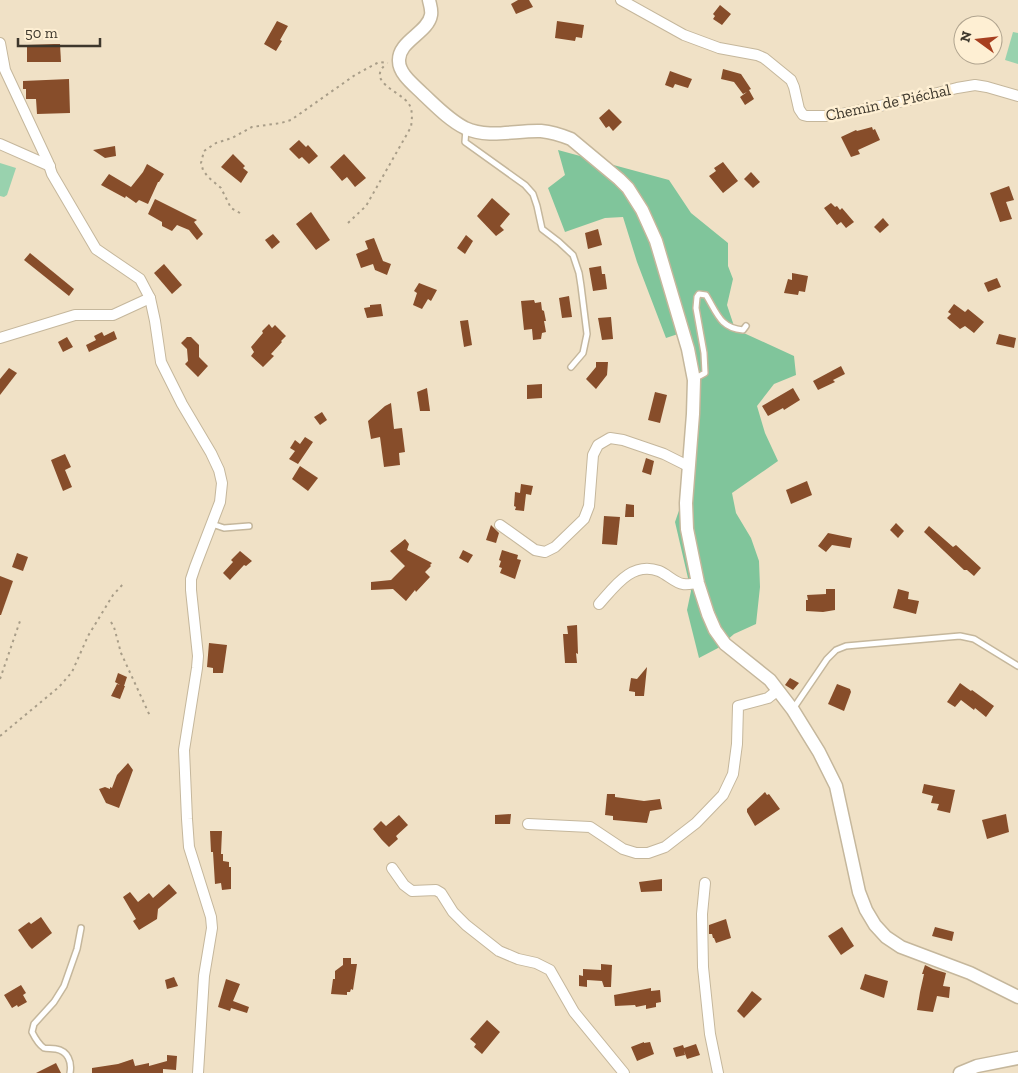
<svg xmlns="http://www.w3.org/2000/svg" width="1018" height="1073" font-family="'Zilla Slab',serif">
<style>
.green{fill:#99d2ae}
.forest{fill:#80c59b}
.building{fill:#874d2a}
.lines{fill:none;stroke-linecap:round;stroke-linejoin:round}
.service-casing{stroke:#c5b79c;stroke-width:8}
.minor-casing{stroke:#c5b79c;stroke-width:12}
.tertiary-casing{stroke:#c5b79c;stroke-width:15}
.path{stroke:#a89d88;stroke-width:2;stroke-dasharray:2.5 4;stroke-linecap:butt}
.service{stroke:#fff;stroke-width:5}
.minor{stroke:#fff;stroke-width:10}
.tertiary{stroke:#fff;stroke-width:12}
.labels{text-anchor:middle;stroke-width:5;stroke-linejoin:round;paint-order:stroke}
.street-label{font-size:16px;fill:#3d372c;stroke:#feefd3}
</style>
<rect width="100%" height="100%" fill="#f0e1c6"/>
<g class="green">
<polygon points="1013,32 1018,33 1018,64 1005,60"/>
<polygon points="0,163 16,168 7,195 4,197 0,196"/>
</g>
<polygon class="forest" points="558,150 669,180 691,213 728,243 728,266 733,279 727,305 735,329 794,356 796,375 774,384 757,406 765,433 778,461 732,493 736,513 751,538 759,561 760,587 756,624 734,634 718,648 699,658 687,610 691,591 675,522 693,470 695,366 690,330 666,338 637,262 623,217 605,218 565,232 548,188 565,175"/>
<g class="building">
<polygon points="518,0 529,0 533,7 516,14 511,4"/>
<polygon points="720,5 731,14 722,25 713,19 715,16 713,14"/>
<polygon points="277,21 288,26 280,40 282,41 276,51 264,44"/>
<polygon points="557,21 584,25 582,38 576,37 575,41 555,38"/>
<polygon points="54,44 60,44 61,62 27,62 27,45"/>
<polygon points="723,69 741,74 751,89 749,90 754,99 745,105 740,97 747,92 743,94 734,82 721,79"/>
<polygon points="670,71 692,79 688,88 675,84 673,88 665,85"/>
<polygon points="69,79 70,113 37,114 36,99 26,99 26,89 23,89 23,81"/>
<polygon points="609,109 622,122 613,131 609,126 606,128 599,118"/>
<polygon points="872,127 873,130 875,129 880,140 858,150 860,154 851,157 841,137 856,130 857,131"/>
<polygon points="299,140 306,147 308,145 318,156 309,164 302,157 299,159 289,149"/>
<polygon points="115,146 116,156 105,158 93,150"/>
<polygon points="233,154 245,166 243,168 248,172 241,183 221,167"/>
<polygon points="344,154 366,178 355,187 347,177 342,181 330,167"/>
<polygon points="723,162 738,181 723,193 709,176 716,171 714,168"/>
<polygon points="147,164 164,174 159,182 158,182 148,204 139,200 136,203 126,196 125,198 101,185 109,174 131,187 143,172"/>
<polygon points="751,172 760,182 753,188 744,179"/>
<polygon points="1009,186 1014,200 1006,202 1012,219 1000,222 990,193"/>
<polygon points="492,198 510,214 500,226 504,230 496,236 477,216"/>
<polygon points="155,199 197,220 194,222 203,234 197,240 189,230 177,225 172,231 162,226 162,222 148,214"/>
<polygon points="831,203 835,207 837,206 840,210 842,208 854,222 846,228 841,222 837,225 824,208"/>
<polygon points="311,212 330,240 316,250 296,224"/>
<polygon points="883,218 889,225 880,233 874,227"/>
<polygon points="598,229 602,245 588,249 585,233"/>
<polygon points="273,234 280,242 272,249 265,240"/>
<polygon points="466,235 473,241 465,254 457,248"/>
<polygon points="374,238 383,261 391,264 387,275 375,270 373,264 361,268 356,254 368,249 365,241"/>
<polygon points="30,253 74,289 69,296 24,260"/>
<polygon points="164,264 182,285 172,294 154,273"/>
<polygon points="601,266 602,274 605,274 607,289 593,291 589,268"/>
<polygon points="792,273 808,276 805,292 799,291 798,295 784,293 788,279 792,280"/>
<polygon points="997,278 1001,287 988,292 984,283"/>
<polygon points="419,283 437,290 431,301 428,299 422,309 413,305 417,293 414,291"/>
<polygon points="569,296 572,317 562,318 559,298"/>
<polygon points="534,300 535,303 541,302 542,310 544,311 546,321 544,321 546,332 542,333 541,339 533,340 532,329 524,330 521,301"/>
<polygon points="381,304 383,316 367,318 364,308 370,307 370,305"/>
<polygon points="954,304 965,312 968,309 984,322 974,333 965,326 960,329 947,318 951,314 948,312"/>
<polygon points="611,317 613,339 602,340 598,318"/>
<polygon points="468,320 472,345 464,347 460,321"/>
<polygon points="269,324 272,328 275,325 286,336 281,341 282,342 271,354 274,356 263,367 251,356 254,352 251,347 263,333 262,331"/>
<polygon points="114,331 117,339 89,352 86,345 96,340 94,336 102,332 104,336"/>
<polygon points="999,334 1016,338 1014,348 996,344"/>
<polygon points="67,337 73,347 63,352 58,342"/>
<polygon points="187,337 191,337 199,345 199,357 208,366 198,377 185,364 188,361 187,349 181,343"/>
<polygon points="596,362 608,362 607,375 596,389 586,379 596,367"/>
<polygon points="841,366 845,374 833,380 835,382 818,390 813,381"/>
<polygon points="9,368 17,373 0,395 0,379"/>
<polygon points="542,384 542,398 527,399 527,385"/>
<polygon points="427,388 430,411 420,411 417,392"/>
<polygon points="793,388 800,400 784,410 783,408 768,416 762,406"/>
<polygon points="655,392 667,395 660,423 648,420"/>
<polygon points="391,403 394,429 402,428 405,452 399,453 400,465 384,467 380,437 371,439 368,421 385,406"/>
<polygon points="322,412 327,420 320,425 314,417"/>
<polygon points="305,437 313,442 298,464 289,459 295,451 290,448 295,440 300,444"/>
<polygon points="65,454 71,467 65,470 72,487 63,491 51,460"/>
<polygon points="646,458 654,461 651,475 642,472"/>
<polygon points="300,466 318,478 308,491 292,479"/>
<polygon points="807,481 812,495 791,504 786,490"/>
<polygon points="521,484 533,486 531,495 526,494 524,511 515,510 516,507 514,506 515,492 520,493"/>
<polygon points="626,504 634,505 634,517 625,517"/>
<polygon points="604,516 620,517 617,545 602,544"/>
<polygon points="896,523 904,531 898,538 890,530"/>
<polygon points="491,525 499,533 496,543 486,540"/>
<polygon points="929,526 953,547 956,545 981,568 974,576 967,570 964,570 924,532"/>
<polygon points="828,533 852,538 850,548 832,545 826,552 818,546"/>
<polygon points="405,539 409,544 407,550 432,563 430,565 431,566 425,572 430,577 416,592 415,590 406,601 393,589 371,590 371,582 391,580 405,566 390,551"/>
<polygon points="463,550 473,555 468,563 459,558"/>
<polygon points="502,550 518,555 517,559 521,560 515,579 500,573 502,568 499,567 501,561 499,560"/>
<polygon points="240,551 252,561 246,566 244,565 230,580 223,573 233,562 231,560"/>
<polygon points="17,553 28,557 23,571 12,567"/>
<polygon points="0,576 13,581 1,615 0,615"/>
<polygon points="826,589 835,589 835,610 823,612 806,611 806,600 808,600 807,595 826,594"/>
<polygon points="898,589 909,592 908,599 919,601 916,614 893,608"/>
<polygon points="577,625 578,654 576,653 577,663 565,663 563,634 568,634 567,626"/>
<polygon points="209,643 227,645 223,673 213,673 213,668 207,667"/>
<polygon points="647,667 644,696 635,696 635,692 629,691 631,678 637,679"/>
<polygon points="118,673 127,677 124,686 125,686 120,699 111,696 117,684 120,685 115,682"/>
<polygon points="790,678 799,683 793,690 785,685"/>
<polygon points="960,683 971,691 972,690 994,706 986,717 975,708 974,710 961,700 955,707 947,702"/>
<polygon points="837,684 850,689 851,692 844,711 828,704"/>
<polygon points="128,763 133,770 119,808 106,803 99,789 105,787 110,789 110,787 112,788 117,775"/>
<polygon points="924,784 955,790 950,813 937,810 939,804 931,803 933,796 922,793"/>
<polygon points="765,792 767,795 769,794 780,809 755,826 747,812 747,809"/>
<polygon points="607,794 615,794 615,797 644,801 660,799 662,809 650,811 647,823 613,820 613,816 605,815"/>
<polygon points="511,814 510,824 495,824 495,815"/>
<polygon points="1006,814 1009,832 987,839 982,820"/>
<polygon points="399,815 408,825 396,836 398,839 389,847 382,840 373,829 381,821 386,826"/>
<polygon points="210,831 222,831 221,854 223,854 223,861 229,862 229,867 231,867 231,889 222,890 221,883 215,884 213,852 211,852"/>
<polygon points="662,879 662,891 641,892 639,882"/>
<polygon points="169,884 177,893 158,909 157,919 139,930 133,921 136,919 123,897 130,892 138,902 149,893 153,898"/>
<polygon points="41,917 52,933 32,949 29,946 18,930 29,922 31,924"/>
<polygon points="726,919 731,938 716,943 714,938 713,938 712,934 709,934 709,925"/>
<polygon points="842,927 854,946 841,955 828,936"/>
<polygon points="935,927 954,932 952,941 932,936"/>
<polygon points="343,958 351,958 351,964 357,964 353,990 351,989 350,992 347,992 347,995 331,994 333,979 335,979 335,971 343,965"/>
<polygon points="601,964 612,965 611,987 604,987 602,981 587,980 587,987 579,986 579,975 583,976 583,969 601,970"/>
<polygon points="925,965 933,969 946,973 943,986 950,987 949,998 937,996 933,1012 917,1010 920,992 924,974 922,974"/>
<polygon points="865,974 888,981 884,998 860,989"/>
<polygon points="174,977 178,986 167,989 165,980"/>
<polygon points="226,979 240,984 233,1001 249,1007 247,1013 231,1008 230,1011 218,1007"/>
<polygon points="21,985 26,993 23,995 27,1002 18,1007 17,1005 12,1008 4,995"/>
<polygon points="651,988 651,991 660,990 661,1002 656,1003 656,1007 646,1009 646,1005 636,1007 635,1005 615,1006 614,995"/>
<polygon points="752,991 762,999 744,1018 737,1011"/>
<polygon points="487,1020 500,1032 482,1054 474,1047 476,1044 470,1039"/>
<polygon points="644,1042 644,1043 650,1042 654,1054 637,1061 631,1047"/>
<polygon points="696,1044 700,1055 687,1059 684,1051 685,1055 676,1057 673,1048 683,1045 684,1048"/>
<polygon points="167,1055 177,1056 176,1070 163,1069 163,1073 92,1073 92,1068 118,1064 133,1059 135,1066 149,1063 149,1066 167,1061"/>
<polygon points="56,1063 61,1073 36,1073"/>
</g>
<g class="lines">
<g class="service-casing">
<g id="service">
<polyline points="466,129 465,142 525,185 533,194 537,206 542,229 559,242 573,255 579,273 581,286 587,334 583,353 571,367"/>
<path d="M694,379l11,-6 -1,-20 -8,-45 1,-11 2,-3 7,1c11,18 14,33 37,35l3,-4"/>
<polyline points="212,524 224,528 249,526"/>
<polyline points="793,709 827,659 836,650 846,646 960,636 974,639 1018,666"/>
<path d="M70,1073c2,-11 -2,-22 -14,-24 -4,-1 -9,0 -12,-1 -6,-4 -9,-10 -12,-16l2,-8 20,-22 10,-16 13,-37 4,-21"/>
</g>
</g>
<g class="minor-casing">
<g id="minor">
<polyline points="621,0 684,35 719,48 757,55 764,58 791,80 794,87 799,109 803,115 807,116 832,116 918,98 957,88 975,85 987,87 1018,96"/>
<polyline points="0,43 5,70 48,162 52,174 96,249 140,279 150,298 155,321 161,362 182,404 211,453 219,470 222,483 220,502 195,567 191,579 191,590 198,656 197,668 184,750 187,819 189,847 211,917 212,928 204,976 198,1073"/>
<polyline points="0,144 50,166"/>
<polyline points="0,338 75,315 113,315 150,298"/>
<polyline points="500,525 535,550 545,552 555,547 584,519 589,506 593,455 598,445 610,438 623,440 664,454 688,466"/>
<path d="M599,604c16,-18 33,-43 60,-33 8,3 16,12 24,13 5,1 11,-1 15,-1"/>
<polyline points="528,824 590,827 623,849 636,853 648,853 665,847 696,823 723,795 733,774 737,744 738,706 768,698 778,690"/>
<polyline points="392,868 404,885 412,891 436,890 441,893 453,912 466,925 499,951 518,959 536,963 550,970 574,1012 624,1073"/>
<polyline points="705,883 702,914 703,967 710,1034 718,1073"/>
</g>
</g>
<g class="tertiary-casing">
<g id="tertiary">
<path d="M429,0c1,5 3,10 2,15 -3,18 -33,26 -32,46 0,13 15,24 24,33 13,12 26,26 42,34 24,11 51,2 76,3 10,1 20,4 30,8l48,40 9,9 14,22 14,31 32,108 6,31 -1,34 -7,89 1,26 11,54 10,31 7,16 10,14 45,36 23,30 26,42 17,34 23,106 7,18 9,15 11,12 15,10 69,26 48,24"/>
<polyline points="960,1073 977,1066 1018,1058"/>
</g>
</g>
<g class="path">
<polyline points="240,213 231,208 221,188 208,177 203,170 201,163 204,151 216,143 232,138 252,127 281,123 291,120 355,75 379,62 388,63"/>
<path d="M348,223l18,-17 45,-79c1,-8 2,-16 -2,-23 -9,-13 -43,-22 -23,-40"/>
<polyline points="111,622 114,627 121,653 150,716"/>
<polyline points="0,679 20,621"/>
<polyline points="0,736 59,687 72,672 88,636 113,595 124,583"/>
</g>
<use href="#service" class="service"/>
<use href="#minor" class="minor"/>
<use href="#tertiary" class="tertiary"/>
</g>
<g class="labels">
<g class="street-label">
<text transform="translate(888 102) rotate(-12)" y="6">Chemin de Piéchal</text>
</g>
</g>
<g transform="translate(978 40) rotate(285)"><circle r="24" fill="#feefd3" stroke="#b1a590"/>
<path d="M0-4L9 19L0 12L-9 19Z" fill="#a73f1f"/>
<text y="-8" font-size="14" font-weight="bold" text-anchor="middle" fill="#3d372c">N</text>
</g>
<path d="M18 38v8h82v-8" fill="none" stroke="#3d372c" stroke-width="2.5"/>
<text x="25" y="38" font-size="15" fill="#3d372c" stroke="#feefd3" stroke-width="4" paint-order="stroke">50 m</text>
</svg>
